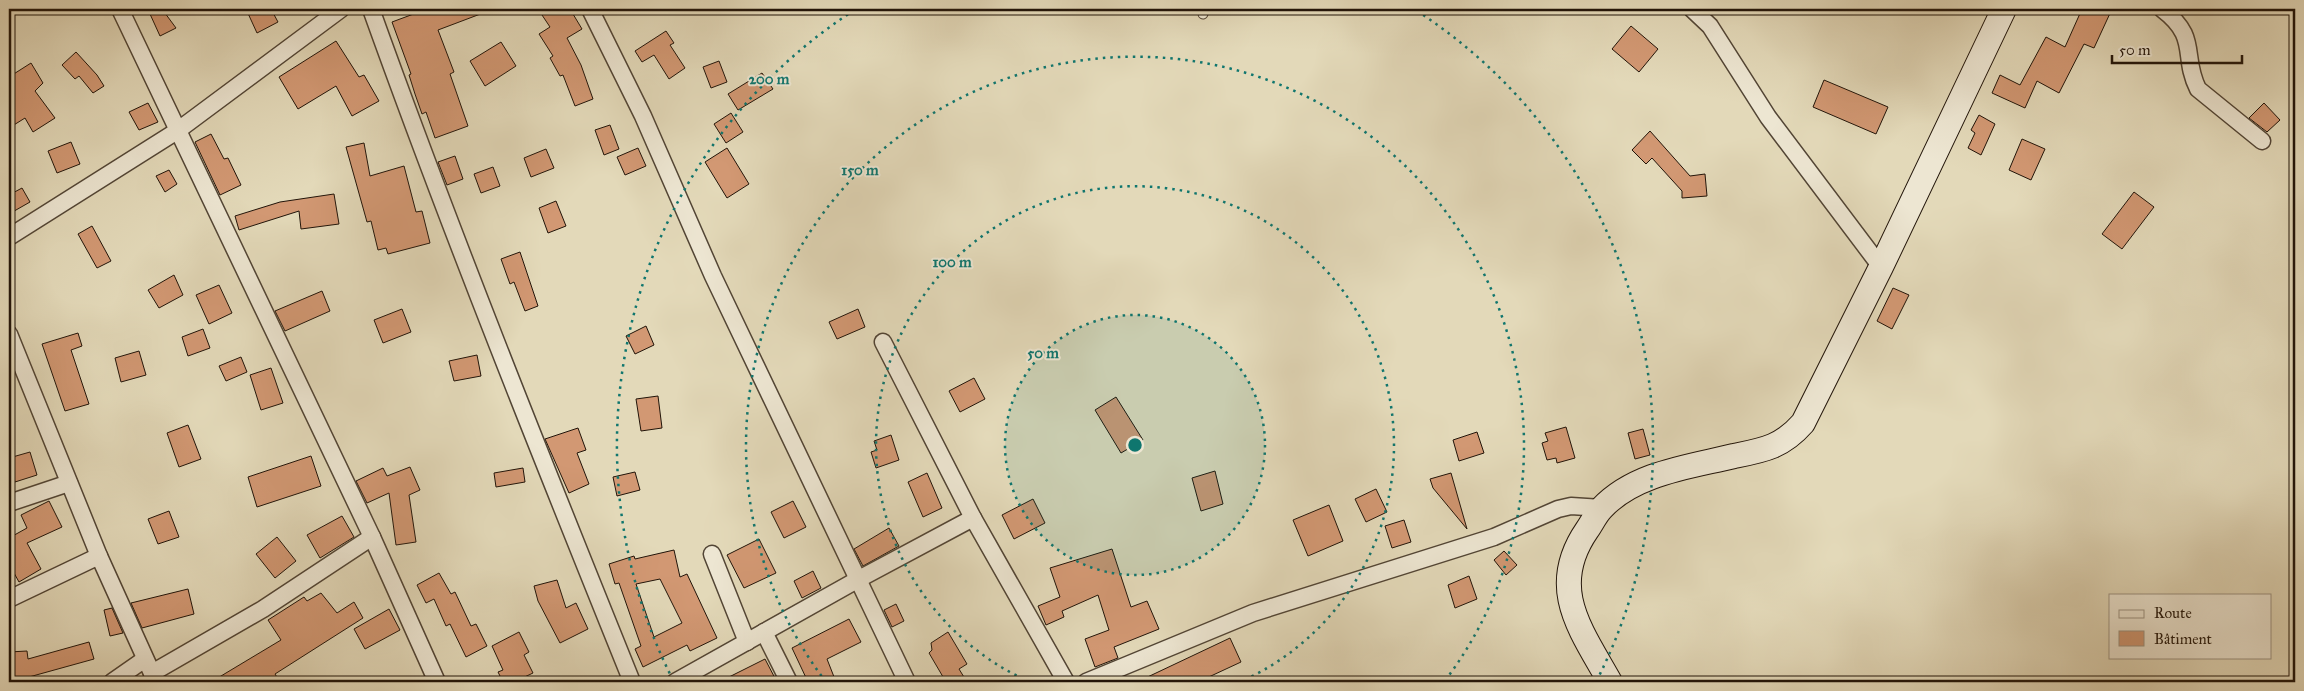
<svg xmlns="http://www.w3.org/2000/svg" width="2304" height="691" font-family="'IM FELL Great Primer',serif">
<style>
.building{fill:#d29873;stroke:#211409;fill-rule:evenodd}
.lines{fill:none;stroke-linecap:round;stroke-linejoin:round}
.lane-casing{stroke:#524535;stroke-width:11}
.street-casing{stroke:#524535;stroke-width:19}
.secondary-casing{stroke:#211409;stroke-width:26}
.lane{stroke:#ede6d2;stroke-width:9}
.street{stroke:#ede6d2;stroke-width:16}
.secondary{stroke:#ede6d2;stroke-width:24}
.ring{fill:none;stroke:#0f766e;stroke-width:2.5;stroke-dasharray:2.5 5}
.centre{fill:#0f766e;stroke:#ede6d2;stroke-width:2.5}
.ring-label{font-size:15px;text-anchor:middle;font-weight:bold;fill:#0f766e;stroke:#ede6d2;stroke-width:4;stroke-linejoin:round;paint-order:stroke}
</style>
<rect width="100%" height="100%" fill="#e3d9b9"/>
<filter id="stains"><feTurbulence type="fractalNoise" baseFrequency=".004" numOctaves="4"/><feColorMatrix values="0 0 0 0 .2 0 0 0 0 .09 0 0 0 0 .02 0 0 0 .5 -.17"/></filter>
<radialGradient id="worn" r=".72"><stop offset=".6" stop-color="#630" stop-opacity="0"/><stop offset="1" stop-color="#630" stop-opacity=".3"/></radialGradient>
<g class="building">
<polygon points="162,9 176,28 160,36 150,14"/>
<polygon points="246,9 271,9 278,22 257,33"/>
<polygon points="427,9 491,10 438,30 454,72 450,74 468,126 435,138 426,112 422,114 415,94 409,75 411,74 392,22"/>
<polygon points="538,9 570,9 582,29 567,38 581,65 593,99 575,106 563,75 560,76 550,58 553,56 539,34 550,27"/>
<polygon points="2082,9 2112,9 2094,48 2084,44 2059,93 2037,81 2025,108 1992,93 2000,75 2020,85 2046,37 2065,47"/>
<polygon points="1631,26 1658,49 1639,72 1612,49"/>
<polygon points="666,31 674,43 670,45 685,68 669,79 654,55 642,62 635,51"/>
<polygon points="336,41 359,77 364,75 379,101 352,116 336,86 298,109 279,77"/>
<polygon points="501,42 516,66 485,86 470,61"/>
<polygon points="76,52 97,75 104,86 93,93 79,76 75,79 62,65"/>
<polygon points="719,61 727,82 711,88 703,67"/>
<polygon points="31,63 43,83 35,91 55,118 33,132 25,118 9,128 9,77"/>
<polygon points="762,73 773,89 738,110 728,94"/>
<polygon points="1824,80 1888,107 1876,134 1813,107"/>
<polygon points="148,103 158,122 139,130 129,112"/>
<polygon points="2264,103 2280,120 2267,132 2249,118"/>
<polygon points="731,113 743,132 726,143 714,124"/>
<polygon points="1979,115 1995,124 1981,155 1968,148 1975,133 1971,130"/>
<polygon points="610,125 619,149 604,155 595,130"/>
<polygon points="1650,131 1690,176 1705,174 1707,196 1682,198 1682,191 1652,158 1646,164 1632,150"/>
<polygon points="211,134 224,159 228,158 241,185 220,195 195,142"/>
<polygon points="2022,139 2045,149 2031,180 2009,170"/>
<polygon points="71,142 80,164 57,173 48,151"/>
<polygon points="364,143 370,176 404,166 416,212 422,211 430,243 388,254 386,248 378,250 371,221 367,222 346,147"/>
<polygon points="638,148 646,166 625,175 617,157"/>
<polygon points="727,148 749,184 727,198 705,162"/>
<polygon points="546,149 554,168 531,177 524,158"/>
<polygon points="455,156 463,179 447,185 438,162"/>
<polygon points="493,167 500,186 481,193 474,174"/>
<polygon points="169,170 177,184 165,192 156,176"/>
<polygon points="22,188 30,202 9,214 9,195"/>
<polygon points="2134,192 2154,207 2122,249 2102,234"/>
<polygon points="334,194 339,224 301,229 299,211 239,230 235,216 280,202"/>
<polygon points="556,201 566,226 548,233 539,208"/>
<polygon points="92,226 111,261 97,268 78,234"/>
<polygon points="520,252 538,306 525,311 514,282 510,284 501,259"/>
<polygon points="174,275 183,295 159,308 148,290"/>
<polygon points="219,285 232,313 209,324 196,295"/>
<polygon points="1893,288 1909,295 1892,329 1877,321"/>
<polygon points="322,291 330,311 285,331 275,311"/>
<polygon points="402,309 411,332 383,343 374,320"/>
<polygon points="858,309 865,327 837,339 829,322"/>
<polygon points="646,326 654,345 635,354 626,336"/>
<polygon points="203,329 210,348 188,356 182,337"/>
<polygon points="78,333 82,346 71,350 89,404 65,411 42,344"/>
<polygon points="139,351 146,375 121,382 115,358"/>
<polygon points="477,355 481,376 454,381 449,361"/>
<polygon points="241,357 247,372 226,381 219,366"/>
<polygon points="271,368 283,403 261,410 250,375"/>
<polygon points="974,378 985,399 960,412 949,391"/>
<polygon points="658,396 662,428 641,431 636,399"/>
<polygon points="1116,397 1143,440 1121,453 1095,410"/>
<polygon points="188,425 201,459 179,467 167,433"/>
<polygon points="1566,427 1575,458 1557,463 1556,458 1547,460 1542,443 1548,441 1545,433"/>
<polygon points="578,428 586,450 577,453 589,484 569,493 545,439"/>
<polygon points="1643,429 1650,455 1635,459 1628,433"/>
<polygon points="1477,432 1484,453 1459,461 1453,440"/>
<polygon points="891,435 899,460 876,468 871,452 877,450 874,441"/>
<polygon points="30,452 37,475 15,482 9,458"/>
<polygon points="311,456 321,486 257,507 248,477"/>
<polygon points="410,467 420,490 409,495 416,542 396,545 389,493 367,503 356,481 383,468 387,476"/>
<polygon points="523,468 525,482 496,487 494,473"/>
<polygon points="1215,471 1223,504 1201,511 1192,478"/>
<polygon points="635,472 640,490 617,496 613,477"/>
<polygon points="927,473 942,508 923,517 908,482"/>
<polygon points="1451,473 1467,529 1433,488 1430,479"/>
<polygon points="1376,489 1387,512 1366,522 1355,499"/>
<polygon points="1033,499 1045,523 1014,539 1002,515"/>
<polygon points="49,501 62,527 27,543 41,569 19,582 9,564 9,538 27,528 21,515"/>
<polygon points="793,501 806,527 784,538 771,512"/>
<polygon points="1329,505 1343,541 1308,556 1293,520"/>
<polygon points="169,511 179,537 158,544 148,519"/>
<polygon points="342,516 354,537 320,558 307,535"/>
<polygon points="1404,520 1411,542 1392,548 1385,526"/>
<polygon points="889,528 899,546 863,566 854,549"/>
<polygon points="277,537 296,561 275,578 256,554"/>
<polygon points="759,539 776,573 744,588 727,555"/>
<polygon points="1112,549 1131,607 1147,601 1159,629 1114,647 1118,658 1095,667 1085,639 1109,630 1098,595 1062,611 1064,617 1046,625 1038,606 1060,597 1050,568"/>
<path d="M674,550l6,27 7,-3 30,64 -27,13 -3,-6 -44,22 -8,-18 6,-3 -22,-63 -4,1 -6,-20 25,-8 1,3zM660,579l22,44 -28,14 -18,-53z"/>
<polygon points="1504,551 1517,565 1506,575 1494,560"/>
<polygon points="813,571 821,588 802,598 794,581"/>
<polygon points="439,573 451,594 455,592 471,626 476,624 487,646 466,657 450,624 446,626 434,599 426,603 417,585"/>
<polygon points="1469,576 1477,599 1455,608 1448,585"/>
<polygon points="557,580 566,608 576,603 588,629 560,643 538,601 534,586"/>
<polygon points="188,589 194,614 142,628 131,603"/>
<polygon points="321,593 337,613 354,602 363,618 275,674 280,682 211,682 281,640 268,620 304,597 307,601"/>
<polygon points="896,604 904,621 892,627 884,610"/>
<polygon points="112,608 123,633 110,636 104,610"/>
<polygon points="389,609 400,630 365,649 354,629"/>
<polygon points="849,619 861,642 827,659 836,682 808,682 792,648"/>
<polygon points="519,632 529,652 524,655 533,673 514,682 503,682 498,672 503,670 492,646"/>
<polygon points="948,632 967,664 959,669 967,682 946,682 929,653 932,650 931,643"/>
<polygon points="1230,638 1241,662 1198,682 1137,682"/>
<polygon points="89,642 94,659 29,677 29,682 11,682 9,652 27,651 28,659"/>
<polygon points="765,659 777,682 719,682"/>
</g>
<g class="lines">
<g class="lane-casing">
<polyline id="lane" points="1202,9 1203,14"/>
</g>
<g class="street-casing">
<g id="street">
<polyline points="120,9 372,537 437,682"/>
<path d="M371,9c81,226 171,450 261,673"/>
<polyline points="590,9 643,116 713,276 907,682"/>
<polyline points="1692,9 1710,26 1768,117 1881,267"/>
<path d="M2162,9c38,29 19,46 36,80l64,52"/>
<polyline points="9,237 177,131 341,9"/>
<polyline points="9,334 99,556 156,682"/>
<polyline points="883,342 973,518 1066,682"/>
<polyline points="9,503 69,483"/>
<polyline points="712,554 747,642"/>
<polyline points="9,599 99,556"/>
<polyline points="764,632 789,682"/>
<polyline points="152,673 263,609 372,537"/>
<polyline points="112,682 145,659"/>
<polyline points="675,682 857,580 973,518"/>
<polyline points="1086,682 1253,613 1494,537 1558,509 1571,506 1602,508"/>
</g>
</g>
<g class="secondary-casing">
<path id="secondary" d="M1610,682c-29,-52 -63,-94 -23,-152 5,-7 9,-16 15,-22 33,-35 87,-41 132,-52 30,-6 48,-9 69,-33l78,-156 123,-258"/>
</g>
<use href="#lane" class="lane"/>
<use href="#street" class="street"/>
<use href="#secondary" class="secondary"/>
</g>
<circle cx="1135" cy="445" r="130" fill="#0f766e" fill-opacity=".12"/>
<g class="ring">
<circle cx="1135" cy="445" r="130"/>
<path d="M1030 682A259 259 0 1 1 1240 682"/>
<path d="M826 682A389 389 0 1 1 1444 682"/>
<path d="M673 680A518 518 0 0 1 853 11M1417 11A518 518 0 0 1 1597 680"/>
</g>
<circle cx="1135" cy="445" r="8" class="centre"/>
<g class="ring-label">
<text x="769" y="84">200 m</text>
<text x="860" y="175">150 m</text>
<text x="952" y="267">100 m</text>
<text x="1043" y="358">50 m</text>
</g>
<rect width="2304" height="691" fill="none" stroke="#e3d9b9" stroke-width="30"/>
<rect x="10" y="10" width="2284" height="671" fill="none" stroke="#211409" stroke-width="2.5"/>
<rect x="15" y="15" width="2274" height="661" fill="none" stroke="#211409"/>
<rect x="2109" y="594" width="162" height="65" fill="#ede6d2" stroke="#9b9282"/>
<rect x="2119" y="610" width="25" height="8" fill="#ede6d2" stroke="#9b9282"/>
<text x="2154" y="618" font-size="15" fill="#211409">Route</text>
<rect x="2119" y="631" width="25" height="15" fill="#d29873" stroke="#9b9282"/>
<text x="2154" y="644" font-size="15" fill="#211409">Bâtiment</text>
<path d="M2112 55v8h130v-8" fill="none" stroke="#211409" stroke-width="2.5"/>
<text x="2119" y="55" font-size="15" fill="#211409" stroke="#ede6d2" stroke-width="4" paint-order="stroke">50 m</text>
<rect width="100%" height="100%" filter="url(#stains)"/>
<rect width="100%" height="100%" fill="url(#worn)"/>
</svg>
